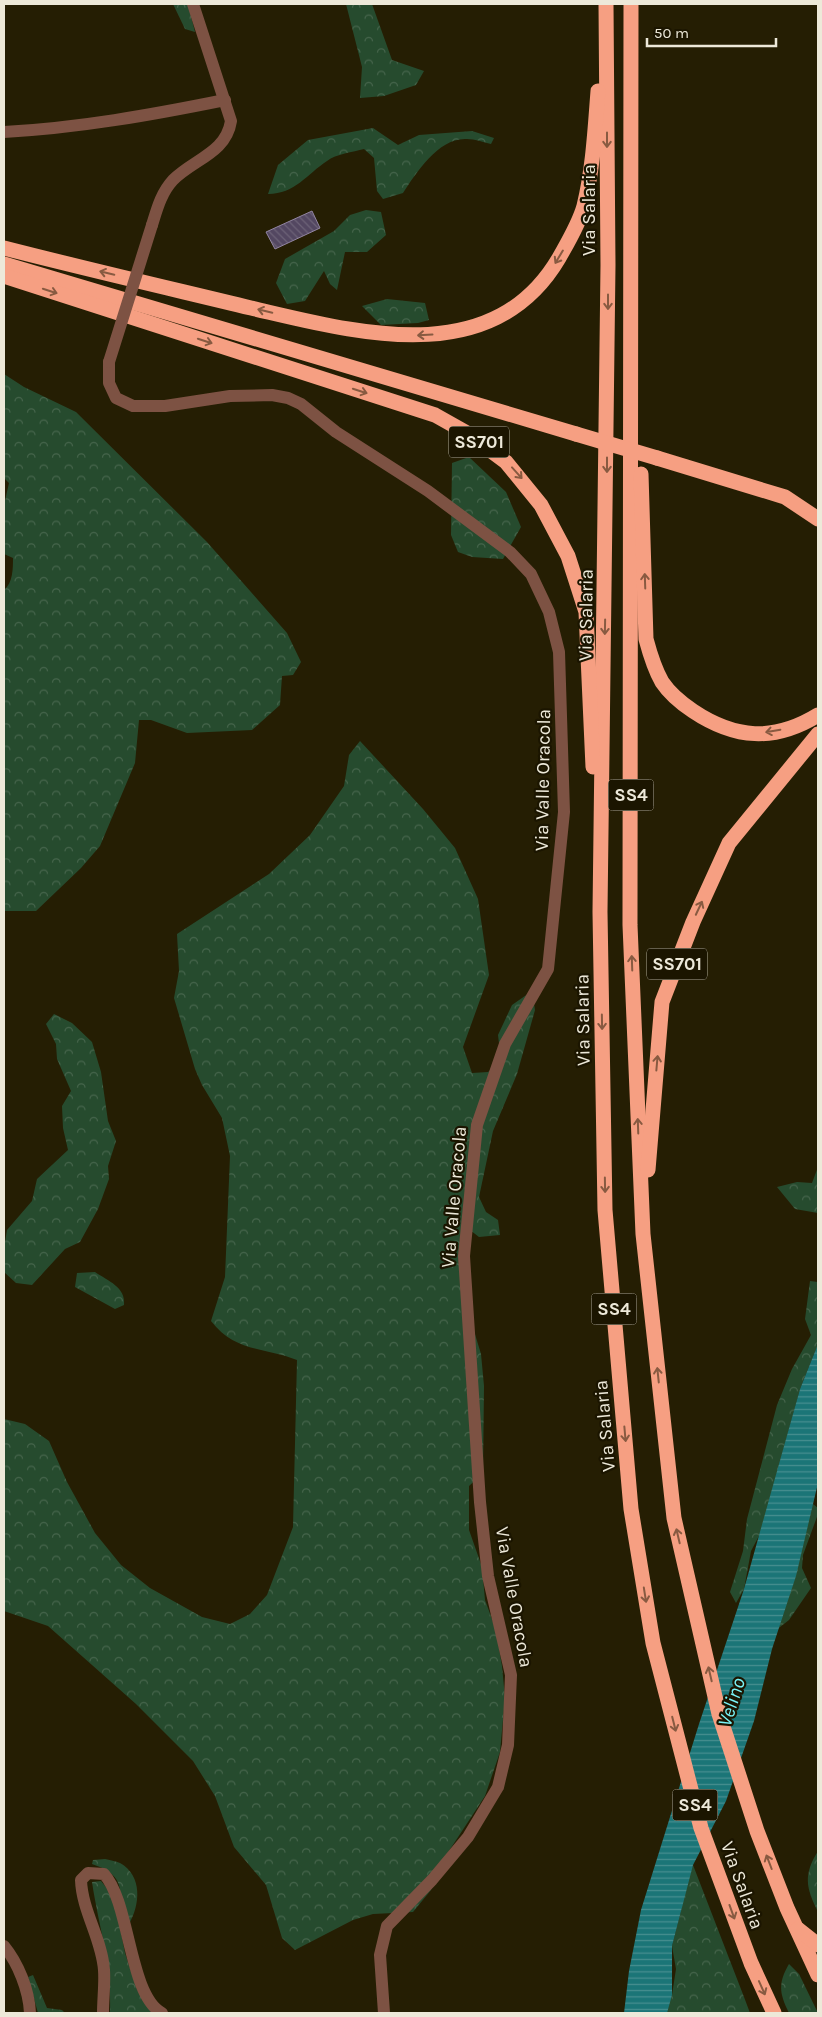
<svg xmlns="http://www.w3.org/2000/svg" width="822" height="2017" font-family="Karla,sans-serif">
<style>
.forest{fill:url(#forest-crowns)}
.water{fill:url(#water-rules)}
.building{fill:url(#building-back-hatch);stroke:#9285a2}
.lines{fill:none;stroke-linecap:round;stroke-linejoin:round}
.street{stroke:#7d5243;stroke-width:12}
.highway{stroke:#f69f82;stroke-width:15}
.street-bridge{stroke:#7d5243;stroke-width:12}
.highway-bridge{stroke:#f69f82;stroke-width:15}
.oneway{stroke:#885a41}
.labels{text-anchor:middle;stroke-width:4.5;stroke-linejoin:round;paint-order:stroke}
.shield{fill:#1b1500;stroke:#aea998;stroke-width:1}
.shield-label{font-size:18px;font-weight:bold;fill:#ede9d9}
.street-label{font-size:19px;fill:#ede9d9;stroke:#1b1500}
.water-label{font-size:20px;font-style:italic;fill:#7af4f7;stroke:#1b1500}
</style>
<defs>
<pattern id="forest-crowns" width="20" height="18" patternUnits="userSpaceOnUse" patternTransform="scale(1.25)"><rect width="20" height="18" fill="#264b2e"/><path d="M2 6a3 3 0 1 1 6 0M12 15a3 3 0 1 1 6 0" fill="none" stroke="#46654c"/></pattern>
<pattern id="water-rules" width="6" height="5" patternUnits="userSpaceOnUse" patternTransform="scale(1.25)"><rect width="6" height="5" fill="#1b7577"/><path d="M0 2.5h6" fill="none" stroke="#488f90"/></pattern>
<pattern id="building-back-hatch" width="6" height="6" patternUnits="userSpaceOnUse" patternTransform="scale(1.25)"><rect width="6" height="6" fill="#534761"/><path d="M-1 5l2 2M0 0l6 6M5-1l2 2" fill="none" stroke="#6c6277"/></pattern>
</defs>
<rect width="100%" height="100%" fill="#251e03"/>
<g class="forest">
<polygon points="173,4 188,4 195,32 185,29"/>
<polygon points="346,4 372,4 392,60 424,71 416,85 384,96 360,98 362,67"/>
<path d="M373,128l25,17 21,-10 53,-4 22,7 -3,6c-8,-2 -16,-5 -24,-5 -28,-2 -51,34 -64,54l-20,6 -6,-8 -3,-33 -10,-9c-11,3 -28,5 -37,12 -20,13 -32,33 -59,33l10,-29 30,-25z"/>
<polygon points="366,210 381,212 386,235 367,252 345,252 337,290 330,284 324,271 305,301 287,304 276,283 285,259 334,231 350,215"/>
<polygon points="387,299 425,303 429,320 418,323 381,325 362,306"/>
<path d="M4,374l20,13 52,25 131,130 80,91 14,29 -8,13 -11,1 -2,29 -28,25 -65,3 -36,-13h-12l-4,43 -35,83 -19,22 -45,43h-32v-321c9,-7 9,-22 9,-32l-9,-4v-49l5,-22 -5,-5z"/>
<polygon points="469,457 506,492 521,527 503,559 472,557 458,552 451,535 452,463"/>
<path d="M360,741l63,68 32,39 23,51 11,76 -26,72 9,26 16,-1 13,-12 -3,-25 14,-30 20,-14 3,19 -18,64 -24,57 -14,66 7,15 12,8 2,15 -21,2 -9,-7 -2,81 13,43 3,32 -1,87 -14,13v44l13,37 3,33 11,30 6,36 3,32 -5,54 -15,44 -42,64 -12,30 -18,22 -40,2 -20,6 -58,30 -13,-12 -16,-53 -32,-38 -19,-51 -22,-35 -57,-57 -88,-78 -44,-15v-192l21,5 24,17 18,41 28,51 26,32 29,23 52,29 28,7 20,-10 17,-19 26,-68 4,-167c-34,-13 -62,-8 -86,-39l14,-44 5,-121 -8,-38 -20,-33 -7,-16 -21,-71 5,-27 -2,-37 92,-60 41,-39 34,-49 5,-31z"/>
<polygon points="54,1014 72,1023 92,1042 101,1072 108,1121 116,1141 108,1166 109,1179 98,1209 80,1242 65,1249 32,1285 16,1283 4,1272 4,1248 7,1230 32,1201 37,1179 68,1150 63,1128 62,1106 71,1091 57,1059 56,1044 46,1024"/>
<polygon points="818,1167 818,1213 795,1209 777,1187 797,1182 812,1183"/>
<path d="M95,1272c13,9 31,15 29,33l-9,4 -40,-22 2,-14z"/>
<polygon points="810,1281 818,1282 818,1344 800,1389 761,1532 751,1551 744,1589 736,1603 730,1592 743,1551 747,1519 777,1405 792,1369 811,1335 805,1319"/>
<polygon points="813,1504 818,1508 818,1514 803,1555 802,1568 811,1588 789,1620 771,1634 803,1523"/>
<path d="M818,1851v61c-12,-24 -15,-37 0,-61z"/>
<path d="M105,1859c4,1 11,2 15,4 23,13 20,42 9,61l-9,-9c2,-29 2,-41 -28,-51l1,-4z"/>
<polygon points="693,1865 744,1997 750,2013 663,2013 672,1995 676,1969 672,1946 682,1907 681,1888"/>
<path d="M101,1881l13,16 11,56 12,36 15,24h-42c2,-49 -11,-84 -18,-131z"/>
<path d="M789,1964l10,10 19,39h-29c-10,-20 -11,-30 0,-49z"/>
<polygon points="33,1975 47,2008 62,2010 65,2013 38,2013 28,1977"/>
</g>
<polygon class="water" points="818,1344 818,1483 796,1576 772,1649 754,1721 726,1801 693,1865 672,1946 672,1995 667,2013 624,2013 629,1971 641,1910 699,1724 744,1589 800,1389"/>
<polygon class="building" points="312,211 320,228 275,249 266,232"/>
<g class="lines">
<g class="street">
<path d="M4,132c74,-4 147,-17 221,-32"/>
<path d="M152,225c5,-16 9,-32 21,-45 21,-21 53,-27 58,-59l-38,-117"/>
<polyline points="109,362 109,383 116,398 133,406 165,406 230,396 272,395 288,398 301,404 336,432 428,491 510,552 531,574 549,612 559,652 564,812 548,969 505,1044 477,1125 464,1256 480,1502 488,1576 511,1675 508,1745 498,1787 468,1837 432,1880 387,1926 380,1955 384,2013"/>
<path d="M4,1946c14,17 25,44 26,67"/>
<path d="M103,2013c0,-14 2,-29 1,-43 -2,-31 -22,-59 -23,-90l7,-7 16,1c26,28 25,122 58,139"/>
</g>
<g class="highway">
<polyline points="606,4 608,265 600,912 605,1210 631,1509 653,1643 701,1828 751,1963 774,2013"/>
<polyline points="631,4 630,925 643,1234 674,1518 719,1714 757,1831 787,1908 818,1975"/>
<path d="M4,248c82,21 164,40 247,60 104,24 241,64 308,-50 9,-16 20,-34 25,-52 9,-37 11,-77 14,-115"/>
<polyline points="4,264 576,434"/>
<polyline points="4,276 435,415 467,433 506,462 541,505 568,556 586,612 593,767"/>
<polyline points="657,458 785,497 818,519"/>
<path d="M641,474l5,165c4,15 8,29 16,43 8,12 19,21 31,29 42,28 81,31 125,4"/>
<polyline points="648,1170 662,1002 693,922 729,843 818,734"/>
<polyline points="798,1929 818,1945"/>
</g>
<polyline class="street-bridge" points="109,362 152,225"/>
<polyline class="highway-bridge" points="576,434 657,458"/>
</g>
<defs><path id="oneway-shaft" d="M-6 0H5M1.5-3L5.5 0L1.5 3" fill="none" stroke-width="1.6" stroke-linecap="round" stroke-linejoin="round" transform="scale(1.25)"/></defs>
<g class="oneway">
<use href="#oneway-shaft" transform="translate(607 140) rotate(90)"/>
<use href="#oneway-shaft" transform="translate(559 257) rotate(121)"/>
<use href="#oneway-shaft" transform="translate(107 273) rotate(-167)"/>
<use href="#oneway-shaft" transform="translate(50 291) rotate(18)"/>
<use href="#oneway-shaft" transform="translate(608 302) rotate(90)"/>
<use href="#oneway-shaft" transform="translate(265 311) rotate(-167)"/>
<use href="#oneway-shaft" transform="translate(425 335) rotate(177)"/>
<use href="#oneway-shaft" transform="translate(205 341) rotate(18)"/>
<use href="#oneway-shaft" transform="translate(360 391) rotate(18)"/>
<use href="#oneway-shaft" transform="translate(607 465) rotate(90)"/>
<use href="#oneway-shaft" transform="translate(517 473) rotate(48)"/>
<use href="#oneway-shaft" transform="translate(645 581) rotate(-92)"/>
<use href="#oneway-shaft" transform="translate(605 627) rotate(91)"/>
<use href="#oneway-shaft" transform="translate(773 731) rotate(170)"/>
<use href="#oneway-shaft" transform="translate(699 908) rotate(-65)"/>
<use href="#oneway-shaft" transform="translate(632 963) rotate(-92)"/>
<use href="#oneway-shaft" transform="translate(602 1022) rotate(89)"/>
<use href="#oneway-shaft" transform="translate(657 1063) rotate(-85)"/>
<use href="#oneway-shaft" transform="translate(638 1126) rotate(-92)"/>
<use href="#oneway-shaft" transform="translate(605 1185) rotate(89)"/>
<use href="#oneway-shaft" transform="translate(658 1375) rotate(-96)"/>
<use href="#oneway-shaft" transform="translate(625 1434) rotate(85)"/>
<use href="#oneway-shaft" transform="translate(678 1536) rotate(-103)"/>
<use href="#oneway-shaft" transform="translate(645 1595) rotate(81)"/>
<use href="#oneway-shaft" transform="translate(710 1674) rotate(-103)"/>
<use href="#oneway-shaft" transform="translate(674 1724) rotate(76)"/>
<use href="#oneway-shaft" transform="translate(769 1862) rotate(-111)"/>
<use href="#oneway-shaft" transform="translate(732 1912) rotate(70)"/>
<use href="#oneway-shaft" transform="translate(762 1988) rotate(66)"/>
</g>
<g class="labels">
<g class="shield">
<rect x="449" y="426.5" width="60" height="31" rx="4"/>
<rect x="608.5" y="779.5" width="45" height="31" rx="4"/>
<rect x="647" y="948.5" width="60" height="31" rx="4"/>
<rect x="591.5" y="1293.5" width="45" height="31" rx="4"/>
<rect x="672.5" y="1789.5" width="45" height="31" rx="4"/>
</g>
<g class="shield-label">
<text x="479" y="448">SS701</text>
<text x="631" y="801">SS4</text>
<text x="677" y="970">SS701</text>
<text x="614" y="1315">SS4</text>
<text x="695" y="1811">SS4</text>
</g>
<g class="street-label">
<text transform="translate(588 210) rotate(-90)" y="7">Via Salaria</text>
<text transform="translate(585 615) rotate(-89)" y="7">Via Salaria</text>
<text transform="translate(542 780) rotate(-89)" y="7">Via Valle Oracola</text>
<text transform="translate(582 1020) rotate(-91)" y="7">Via Salaria</text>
<text transform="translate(453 1197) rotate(-85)" y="7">Via Valle Oracola</text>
<text transform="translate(604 1426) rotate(-95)" y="7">Via Salaria</text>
<text transform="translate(515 1597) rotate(80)" y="7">Via Valle Oracola</text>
<text transform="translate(743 1885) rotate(70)" y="7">Via Salaria</text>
</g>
<g class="water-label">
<text transform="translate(731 1702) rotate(-72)" y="7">Velino</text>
</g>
</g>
<rect width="822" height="2017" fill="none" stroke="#ede9d9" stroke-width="10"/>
<path d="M647 38v8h129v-8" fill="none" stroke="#ede9d9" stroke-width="2.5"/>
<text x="654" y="38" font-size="15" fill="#ede9d9" stroke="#1b1500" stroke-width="4" paint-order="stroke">50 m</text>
</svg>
